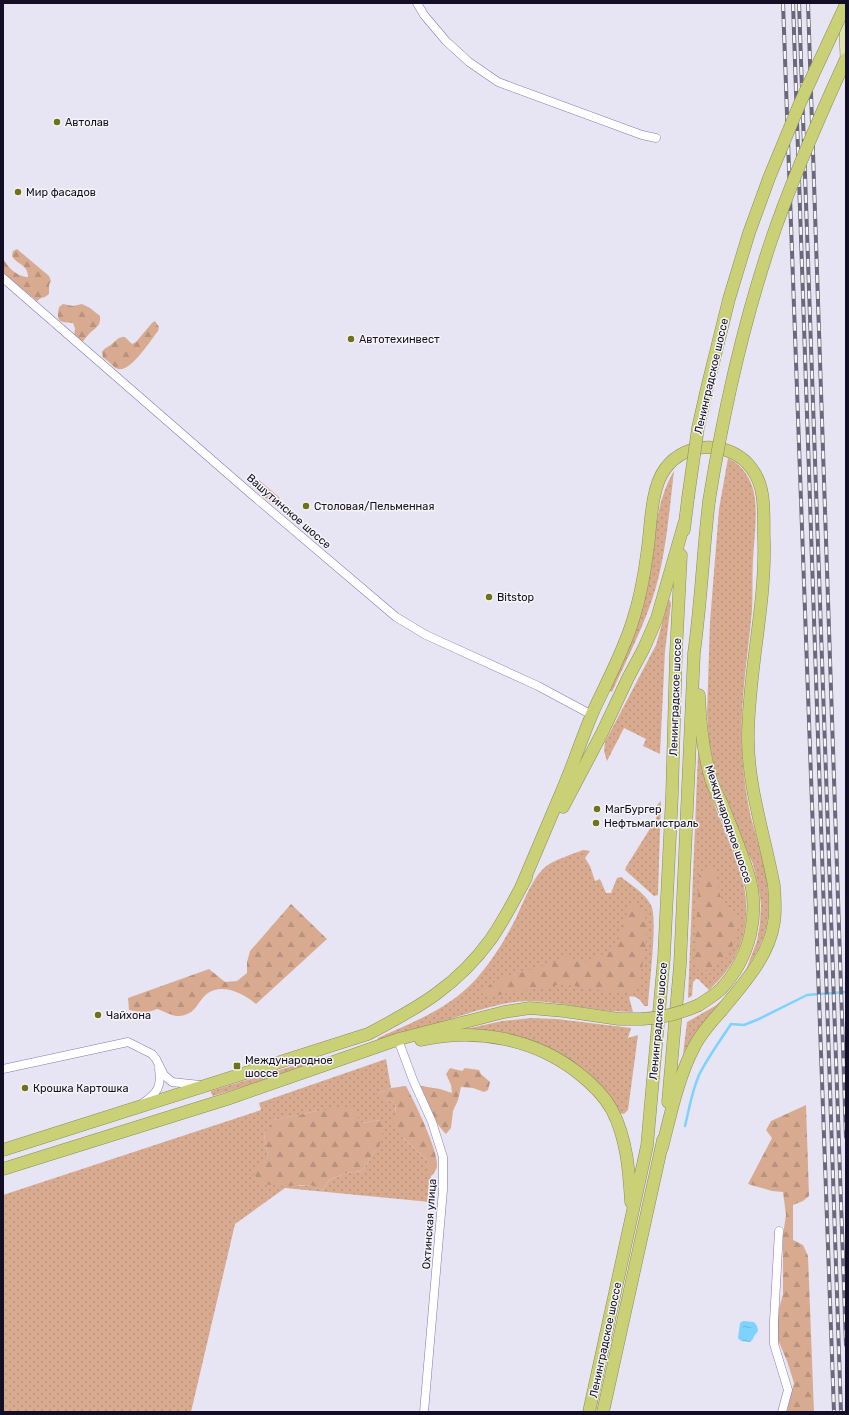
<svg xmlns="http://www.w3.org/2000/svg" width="849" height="1415" font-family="Rubik,sans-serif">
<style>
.grass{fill:url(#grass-dots);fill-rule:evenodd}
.forest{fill:url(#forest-firs)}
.water{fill:url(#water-ripples)}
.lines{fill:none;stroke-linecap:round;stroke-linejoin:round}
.stream{stroke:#7dd2fe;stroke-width:2.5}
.minor-casing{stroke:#8478b6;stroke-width:9}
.major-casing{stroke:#8a8c5a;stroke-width:12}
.highway-casing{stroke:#8a8c5a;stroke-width:13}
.minor{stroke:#fff;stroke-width:8}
.major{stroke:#dfe3ad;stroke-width:11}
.highway{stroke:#cad076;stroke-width:12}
.rail-casing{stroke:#6c687c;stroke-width:4}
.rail{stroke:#f5f5f5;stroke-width:2.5;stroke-dasharray:8;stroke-linecap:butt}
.highway-bridge-casing{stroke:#8a8c5a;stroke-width:13;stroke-linecap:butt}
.highway-bridge{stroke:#cad076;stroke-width:12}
.poi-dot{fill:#6e7218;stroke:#f5f5f5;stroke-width:1.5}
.labels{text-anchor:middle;stroke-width:3;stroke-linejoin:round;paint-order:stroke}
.poi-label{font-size:11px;fill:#130d25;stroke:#f5f5f5;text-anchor:start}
.street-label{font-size:11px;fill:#130d25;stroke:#f5f5f5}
</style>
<defs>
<pattern id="grass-dots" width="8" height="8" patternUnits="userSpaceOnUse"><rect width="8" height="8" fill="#d8ab90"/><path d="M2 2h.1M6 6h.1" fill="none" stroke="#b8927c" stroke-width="1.8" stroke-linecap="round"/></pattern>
<pattern id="forest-firs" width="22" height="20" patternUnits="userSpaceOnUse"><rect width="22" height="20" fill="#d8ab90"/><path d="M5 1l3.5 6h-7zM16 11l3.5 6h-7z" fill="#b8927c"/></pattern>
<pattern id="water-ripples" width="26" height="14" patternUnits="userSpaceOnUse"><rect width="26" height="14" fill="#7dd2fe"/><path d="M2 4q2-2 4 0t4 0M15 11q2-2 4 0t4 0" fill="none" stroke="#6bb3da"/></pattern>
</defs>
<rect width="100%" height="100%" fill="#e7e5f3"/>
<g class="grass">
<path d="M728,458c14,7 23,20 26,35 4,22 0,45 -1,67 -1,17 0,34 -1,51 -5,52 -14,103 -9,155 2,20 5,42 11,62 8,30 17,58 14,89 -2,20 -12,37 -22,53l11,-29 3,-18 1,-19 -3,-19 -5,-21 -13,-29 -24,-61 -7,-32 -2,-29 3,-91 9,-113z"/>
<path d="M674,471c-5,42 -8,86 -21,126 -11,33 -27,64 -41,95l-4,-2c8,-20 16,-40 24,-60 5,-10 10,-20 13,-31 11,-42 6,-90 29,-128z"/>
<polygon points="259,480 280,498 275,503 273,504 255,489 255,486"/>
<polygon points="669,599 671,603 665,651 660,754 643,746 646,739 624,728 607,761 604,751 605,742 656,645"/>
<path d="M698,753h1c5,20 10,39 18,58 8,21 17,41 24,63 13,44 2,86 -32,116l-11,-11h-2l-3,3 -1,14 -4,2z"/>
<polygon points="661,801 658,893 658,895 654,896 625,870 626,867 656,819 657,805"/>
<path d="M583,850l7,1 -5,7 5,8 5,15 5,-2 6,14h5l6,-15 4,-1c10,8 24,16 30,28 7,14 -2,81 -3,101h-4c-3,-6 -8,-11 -15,-9l4,15c-35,0 -68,-10 -103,-11 -28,0 -60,12 -86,20 -22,7 -45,14 -67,20l1,-3c35,-16 71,-29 98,-59 16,-18 29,-39 40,-61 7,-15 16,-39 28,-50 7,-7 29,-14 39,-18z"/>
<path d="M726,997c-17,18 -32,35 -43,57l4,-32 28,-16z"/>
<path d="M531,1018l26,1 74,9 -3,10 10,-3 -10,75 -4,4 -5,-1c-10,-13 -19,-27 -30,-39 -6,-6 -14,-11 -22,-16 -32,-21 -63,-28 -101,-29l36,-8z"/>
<path d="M386,1059l5,29 -12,5 9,7 7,3 1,11 7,24 24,22 5,22 -2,20 -145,-14 -50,36 -44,188h-188v-217l258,-85 -2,-7zM317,1111l44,12 19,-3 -5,31 -13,20 -16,2 -17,7 -6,10 -13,-5 -12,1 -30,-29 -4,-23 11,-14z"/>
<polygon points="309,1061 311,1065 213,1096 211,1093 211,1091"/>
</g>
<g class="forest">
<path d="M17,249l32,27 2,5 -2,4v9l-4,3 -4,1 -4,3 -34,-28v-16c3,10 15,20 25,20 0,-13 -11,-12 -16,-21l1,-5z"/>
<path d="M63,304l10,2 9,-2 8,4 10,8c1,9 -3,11 -9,16 -4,3 -5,7 -9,10l-8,-5 1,-9 -2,-5c-14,-1 -17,-1 -14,-16z"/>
<path d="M155,321l4,6 -1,4c-7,9 -28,42 -40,38 -5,-1 -8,-8 -15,-11l-1,-6c3,-5 7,-5 11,-9 5,-4 5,-6 12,-6l7,7 4,-2 16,-19z"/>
<path d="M710,868c13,13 5,18 12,31 4,8 14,10 16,18 3,9 -6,35 -12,41 -7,7 -17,9 -24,15l-5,-4 -3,-6 5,-87 4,-6z"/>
<path d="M633,903h7c13,20 3,55 0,78l-4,6 -6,5 -7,2 -60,-10 -76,13 -6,-4 11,-10 12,-5 57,-18 6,-3 21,5 7,-3 19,-12 5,-5 9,-32z"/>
<path d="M291,904l36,35 -71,65c-12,-10 -33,-21 -48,-11 -11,8 -11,21 -28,23 -7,1 -16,-5 -23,-7l-11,4 -17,-3 -1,-12 81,-29 16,13 12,-1 10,-8v-11l3,-11z"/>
<path d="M450,1068l12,3 3,-3 14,2 2,4 9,8 -2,8 -4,2 -11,-4 -12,-1 -3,13 -5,11 -2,17 -5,6c-9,-8 -25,-37 -25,-48l19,3 12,4 -1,-8 -5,-11z"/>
<path d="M406,1086c8,15 33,65 31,81 -1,4 -4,7 -7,10l-3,-17 -24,-22 -11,-18 4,-6 -1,-11 -7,-3 -8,-1 -1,-6 12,-5z"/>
<polygon points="806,1105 809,1196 803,1201 793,1205 793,1240 803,1245 808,1256 814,1412 787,1412 788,1404 794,1383 787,1361 778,1340 777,1316 783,1294 783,1235 786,1215 783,1192 772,1191 748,1184 772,1138 766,1130 771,1121"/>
<polygon points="352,1107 361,1123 380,1120 383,1130 379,1148 375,1151 362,1171 346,1173 329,1180 323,1190 310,1185 284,1186 261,1184 251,1170 268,1157 264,1134 274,1120 317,1111"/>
</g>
<polygon class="water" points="743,1321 754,1322 757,1326 758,1331 754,1336 753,1339 750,1342 741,1341 738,1338 740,1323"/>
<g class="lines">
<path class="stream" d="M685,1126c4,-17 7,-35 14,-51 9,-18 21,-34 32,-51l13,1 15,-6 48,-24 39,-3"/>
<g class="minor-casing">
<g id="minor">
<polyline points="417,3 424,15 446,41 469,62 498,82 642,135 656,138"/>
<polyline points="3,278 250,493 396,617 426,635 538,686 592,715"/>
<polyline points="400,1045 413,1080 432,1122 443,1157 443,1190 424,1412"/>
<polyline points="3,1069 128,1042 152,1054 156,1059 164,1075 172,1082 200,1085"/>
<path d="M143,1103c14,-10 19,-16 16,-34"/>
<polyline points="779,1231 774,1321 774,1344 788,1390 782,1412"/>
</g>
</g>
<g class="major-casing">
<polyline id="major" points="844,8 846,58"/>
</g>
<g class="highway-casing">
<g id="highway">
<polyline points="684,530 688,498"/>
<polyline points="563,807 602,733 628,678 644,648 657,618 684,524"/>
<path d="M522,885c14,-33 28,-66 42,-99 10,-24 18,-48 28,-72 14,-31 31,-61 41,-94 7,-22 11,-43 14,-66 4,-24 3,-65 18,-85 21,-29 66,-29 87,0 15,20 11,48 12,71 2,66 -16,132 -16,198 0,50 17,99 26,148 1,12 2,24 0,36 -5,35 -31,62 -52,88 -10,11 -21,23 -28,37 -16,31 -23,66 -32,101"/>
<path d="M699,1005c7,-5 16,-10 22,-16 29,-31 40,-76 27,-116 -7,-23 -17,-46 -26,-69 -4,-8 -8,-16 -11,-25 -8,-27 -11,-56 -12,-84"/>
<path d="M421,1040c55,-12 112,-2 156,32 13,10 27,23 35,38 15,29 17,61 19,92"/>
<path d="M668,1102l12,-137 14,-312c7,-50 9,-101 15,-152"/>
<path d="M3,1150l365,-116c50,-26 89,-48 123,-95 13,-19 24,-40 35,-61"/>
<polyline points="3,1169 227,1099 399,1039 504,1012 530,1008 564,1011 619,1019 642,1019"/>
<polyline points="589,1412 647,1146 664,957 672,795 676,653 681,555"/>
<polyline points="603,1412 663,1140"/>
</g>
</g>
<use href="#minor" class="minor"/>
<use href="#major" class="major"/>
<use href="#highway" class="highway"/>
<g class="rail-casing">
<g id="rail">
<polyline points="783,3 834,1412"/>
<polyline points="793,3 841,1412"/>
<polyline points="799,3 846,1345"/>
<polyline points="808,3 846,1137"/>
</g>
</g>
<use href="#rail" class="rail"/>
<g class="highway-bridge-casing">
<g id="highway-bridge">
<polyline points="688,498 698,428 707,388 729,299 749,233 769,178 800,103 846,4"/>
<path d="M709,501c14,-87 33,-173 61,-257 21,-63 48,-124 76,-185"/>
<path d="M642,1019c21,-1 37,-5 57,-14"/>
</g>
</g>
<use href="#highway-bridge" class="highway-bridge"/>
</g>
<g class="poi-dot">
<circle cx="57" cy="122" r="4"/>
<circle cx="18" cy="192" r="4"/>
<circle cx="351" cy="339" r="4"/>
<circle cx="306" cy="506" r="4"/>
<circle cx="489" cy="597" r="4"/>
<circle cx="597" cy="809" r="4"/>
<circle cx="596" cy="823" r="4"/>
<circle cx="98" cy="1015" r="4"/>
<rect x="233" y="1062" width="8" height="8" rx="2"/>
<circle cx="25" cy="1088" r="4"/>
</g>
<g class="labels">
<g class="poi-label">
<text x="65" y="126">Автолав</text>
<text x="26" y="196">Мир фасадов</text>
<text x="359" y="343">Автотехинвест</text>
<text x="314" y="510">Столовая/Пельменная</text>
<text x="497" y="601">Bitstop</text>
<text x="605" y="813">МагБургер</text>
<text x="604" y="827">Нефтьмагистраль</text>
<text x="106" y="1019">Чайхона</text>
<text x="245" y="1064">Международное<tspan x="245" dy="13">шоссе</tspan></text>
<text x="33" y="1092">Крошка Картошка</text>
</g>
<g class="street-label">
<text transform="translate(711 376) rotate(-77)" y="4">Ленинградское шоссе</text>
<text transform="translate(289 511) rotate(41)" y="4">Вашутинское шоссе</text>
<text transform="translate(675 697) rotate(-88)" y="4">Ленинградское шоссе</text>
<text transform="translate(729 824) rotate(71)" y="4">Международное шоссе</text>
<text transform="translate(658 1021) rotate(-85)" y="4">Ленинградское шоссе</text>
<text transform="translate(429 1224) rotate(-86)" y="4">Охтинская улица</text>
<text transform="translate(605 1340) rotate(-78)" y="4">Ленинградское шоссе</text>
</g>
</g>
<rect width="849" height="1415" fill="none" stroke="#130d25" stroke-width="8"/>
</svg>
